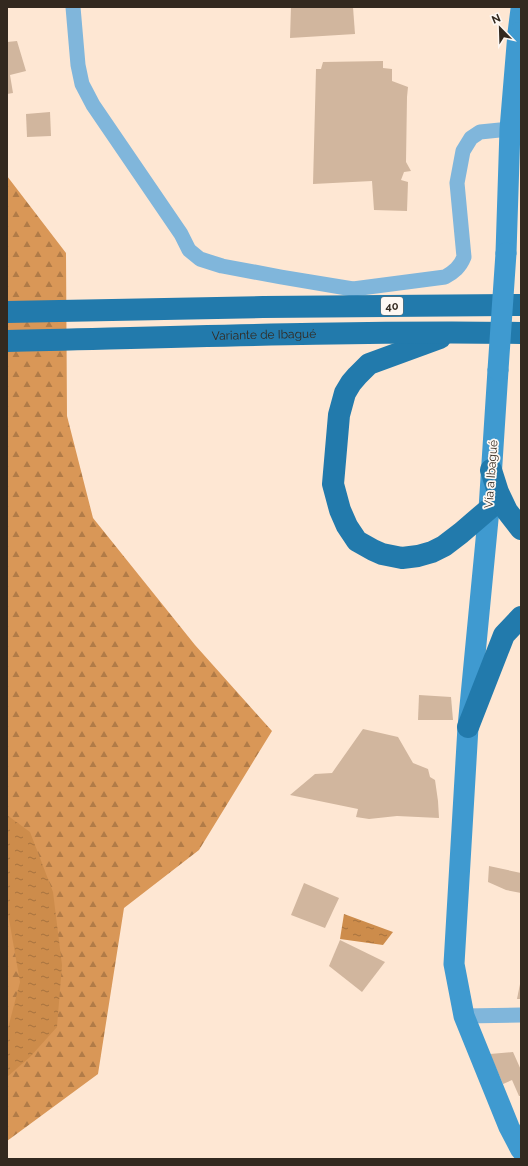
<svg xmlns="http://www.w3.org/2000/svg" width="528" height="1166" font-family="Raleway,sans-serif">
<style>
.forest{fill:url(#forest-firs)}
.water{fill:url(#water-ripples)}
.building{fill:#d1b69e}
.lines{fill:none;stroke-linecap:round;stroke-linejoin:round}
.minor{stroke:#80b6db;stroke-width:15}
.secondary{stroke:#3f9ad0;stroke-width:21}
.trunk{stroke:#227aac;stroke-width:22}
.secondary-bridge{stroke:#3f9ad0;stroke-width:21}
.labels{text-anchor:middle;stroke-width:3.5;stroke-linejoin:round;paint-order:stroke}
.shield{fill:#fef8f3;stroke:#70675f;stroke-width:1}
.shield-label{font-size:11px;font-weight:bold;fill:#33291f}
.street-label{font-size:12px;fill:#33291f;stroke:#fef8f3}
</style>
<defs>
<pattern id="forest-firs" width="22" height="20" patternUnits="userSpaceOnUse"><rect width="22" height="20" fill="#d99757"/><path d="M5 1l3.5 6h-7zM16 11l3.5 6h-7z" fill="#b17b47"/></pattern>
<pattern id="water-ripples" width="26" height="14" patternUnits="userSpaceOnUse"><rect width="26" height="14" fill="#cd8c4b"/><path d="M2 4q2-2 4 0t4 0M15 11q2-2 4 0t4 0" fill="none" stroke="#a7723e"/></pattern>
</defs>
<rect width="100%" height="100%" fill="#fee7d3"/>
<polygon class="forest" points="7,176 66,253 67,416 93,518 195,645 272,731 199,850 124,908 98,1074 7,1141"/>
<g class="water">
<polygon points="7,815 30,832 53,892 62,965 57,1027 30,1057 7,1077 7,1032 20,982 7,908"/>
<polygon points="344,914 393,932 383,945 340,939"/>
</g>
<g class="building">
<polygon points="291,7 353,7 355,34 290,38"/>
<polygon points="17,41 26,71 10,75 13,93 7,94 7,42"/>
<polygon points="383,61 383,68 392,69 392,81 408,87 407,97 406,162 411,171 404,172 401,180 408,182 407,211 374,210 372,181 313,184 316,69 321,69 323,62"/>
<polygon points="50,112 51,136 27,137 26,114"/>
<polygon points="419,695 451,697 453,720 418,720"/>
<polygon points="363,729 398,737 413,763 428,769 430,777 435,780 438,801 439,818 397,816 369,819 356,817 358,809 290,795 315,774 332,773"/>
<polygon points="489,866 521,873 521,893 506,890 488,882"/>
<polygon points="304,883 339,898 325,928 291,915"/>
<polygon points="340,940 385,962 362,992 329,966"/>
<polygon points="520,984 521,999 517,999"/>
<polygon points="513,1052 521,1070 521,1096 519,1096 512,1080 503,1084 490,1054"/>
</g>
<g class="lines">
<g class="minor">
<path d="M73,7l5,58 4,19 11,21 88,129 8,16 11,9 22,7 59,11 72,12 92,-12c9,-5 15,-10 19,-20l-7,-74 6,-32 8,-13 9,-6 30,-3"/>
<polyline points="464,1016 521,1015"/>
</g>
<g class="secondary">
<polyline points="521,9 518,33 521,45"/>
<polyline points="506,253 510,129 518,33"/>
<polyline points="498,370 489,509 468,727 454,964 464,1016 509,1127 521,1150"/>
</g>
<g class="trunk">
<polyline points="7,312 263,307 521,305"/>
<polyline points="440,338 369,364 357,376 351,383 345,393 339,415 333,484 340,510 347,526 357,541 373,550 382,554 402,558 418,556 432,552 444,546 461,533 489,509"/>
<path id="s1" d="M7,341c171,-4 343,-10 514,-8"/>
<polyline points="491,470 498,492 507,511 521,529"/>
<polyline points="468,727 504,635 521,617"/>
</g>
<polyline class="secondary-bridge" points="498,370 506,253"/>
</g>
<g class="labels">
<rect class="shield" x="381" y="297" width="22" height="18" rx="3"/>
<g class="shield-label">
<text x="392" y="310">40</text>
</g>
<g class="street-label">
<text dy="4" stroke="none"><textPath href="#s1" startOffset="257">Variante de Ibagué</textPath></text>
<text transform="translate(491 474) rotate(-86)" y="4">Vía a Ibagué</text>
</g>
</g>
<rect width="528" height="1166" fill="none" stroke="#33291f" stroke-width="16"/>
<g transform="translate(500 28) rotate(337)" stroke="#fef8f3" stroke-width="3" paint-order="stroke">
<path d="M0-3L7 15L0 10L-7 15Z" fill="#33291f"/>
<text y="-6" font-size="11" font-weight="bold" text-anchor="middle" fill="#33291f">N</text>
</g>
</svg>
